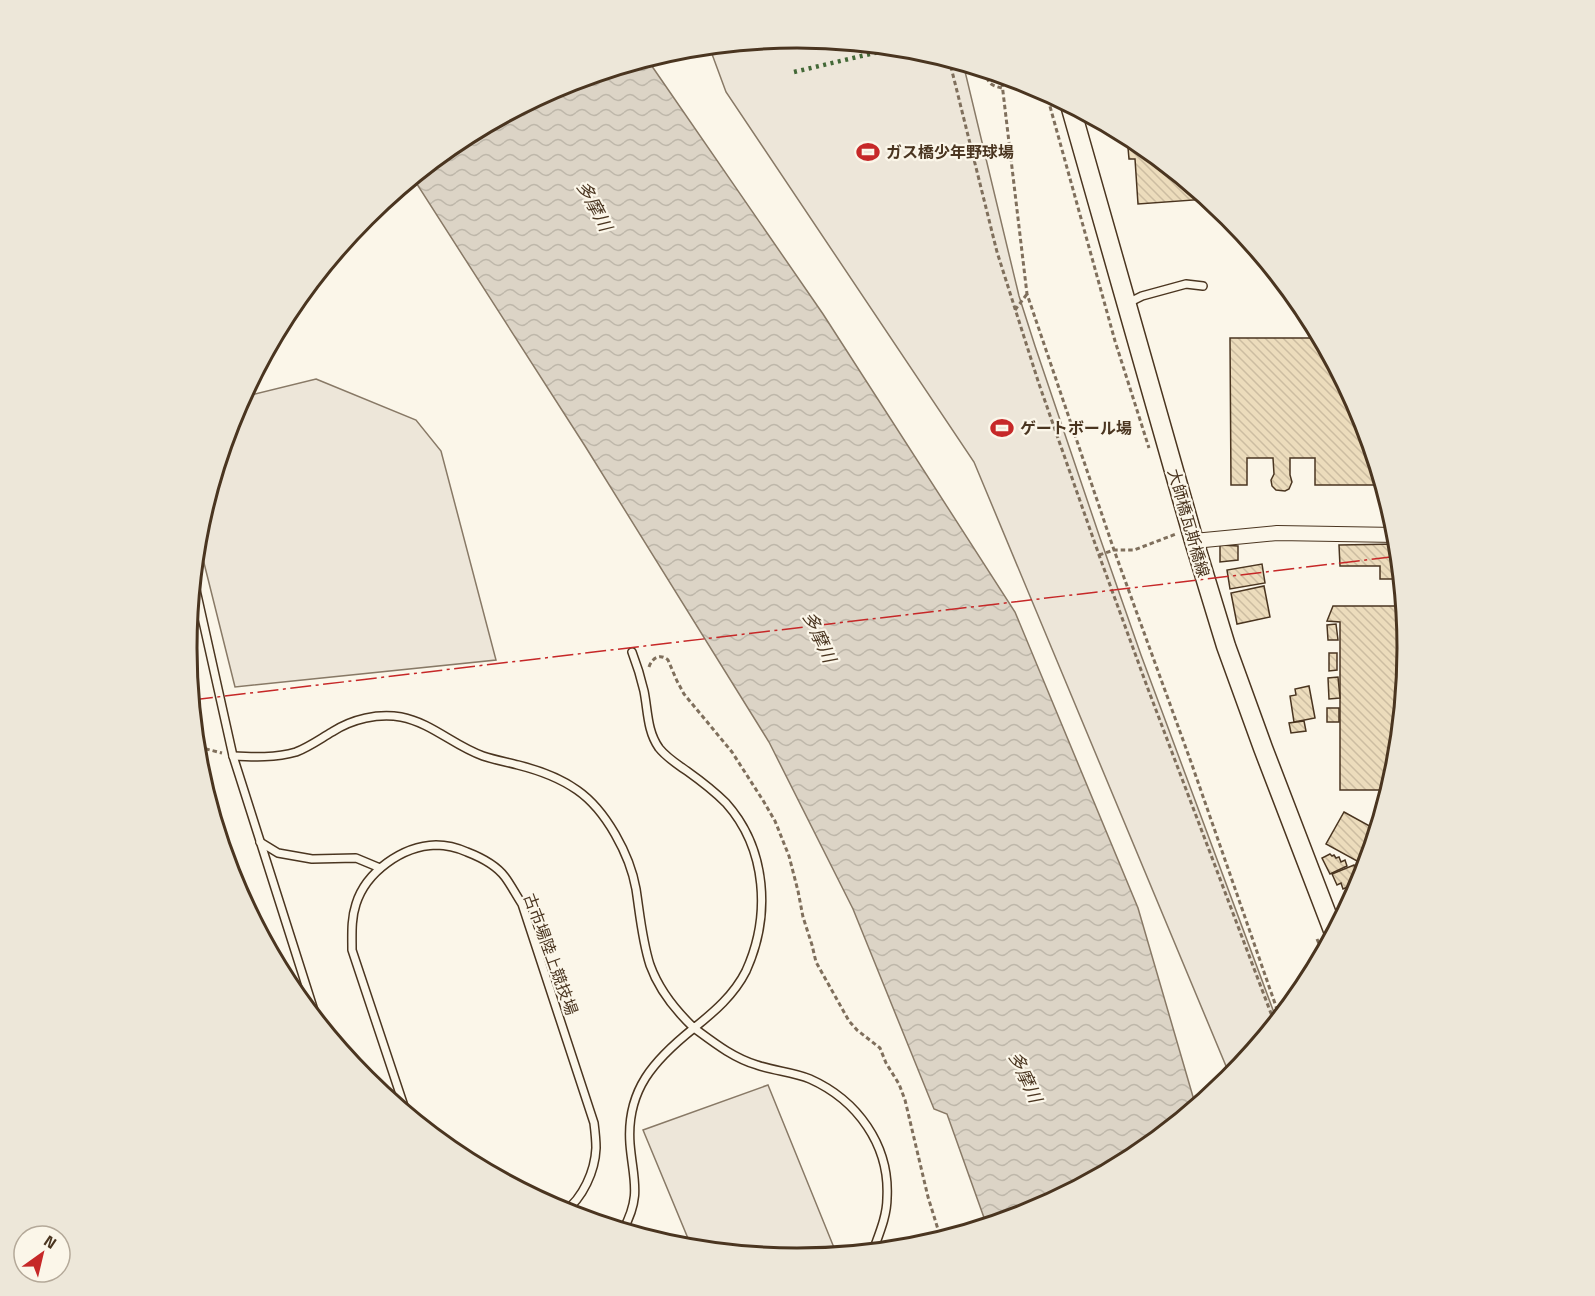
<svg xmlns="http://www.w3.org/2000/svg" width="1595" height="1296" viewBox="0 0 1595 1296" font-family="'Titillium Web','Noto Sans JP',sans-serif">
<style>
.park{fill:#ede6d9;stroke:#887966;stroke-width:1.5}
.water{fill:url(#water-waves);stroke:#887966;stroke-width:1.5}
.building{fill:url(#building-back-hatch);stroke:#4a3520;stroke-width:1.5}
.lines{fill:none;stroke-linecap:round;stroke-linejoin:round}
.service-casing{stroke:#4a3520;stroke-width:10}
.minor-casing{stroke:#4a3520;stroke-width:16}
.tertiary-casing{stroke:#4a3520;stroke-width:21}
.path{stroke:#7f6f5c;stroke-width:3;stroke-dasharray:4.5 3;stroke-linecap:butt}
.service{stroke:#fbf6e9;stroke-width:7}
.minor{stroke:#fbf6e9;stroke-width:14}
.tertiary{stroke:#fbf6e9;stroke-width:18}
.hedge{stroke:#436837;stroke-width:4.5;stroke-dasharray:3 4.5;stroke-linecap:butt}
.power{stroke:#c62828;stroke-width:1.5;stroke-dasharray:21 4.5 3 4.5;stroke-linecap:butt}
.labels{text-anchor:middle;stroke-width:4.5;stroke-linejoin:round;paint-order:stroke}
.poi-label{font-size:16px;font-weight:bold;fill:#4a3520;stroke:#fbf6e9;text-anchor:start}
.street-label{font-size:16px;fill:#4a3520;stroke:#fbf6e9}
.water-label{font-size:18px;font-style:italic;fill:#4a3520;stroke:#fbf6e9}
.rim{fill:none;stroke:#4a3520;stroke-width:3}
</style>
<defs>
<pattern id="water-waves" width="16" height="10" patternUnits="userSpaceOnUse" patternTransform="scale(1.5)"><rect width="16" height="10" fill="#dcd4c6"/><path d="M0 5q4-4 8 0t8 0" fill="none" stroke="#beb7aa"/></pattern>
<pattern id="building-back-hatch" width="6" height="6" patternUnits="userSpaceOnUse" patternTransform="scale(1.5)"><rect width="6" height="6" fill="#ecdcbc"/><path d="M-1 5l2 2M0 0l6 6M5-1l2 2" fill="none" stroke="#ccbda1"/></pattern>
</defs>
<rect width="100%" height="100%" fill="#fbf6e9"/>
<g class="park">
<path d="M 798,38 L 917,49 L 963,63 L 1019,296 L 1035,346 L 1100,538 L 1141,655 L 1276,1018 L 1280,1018 L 1231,1078 L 974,462 L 726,92 L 709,46 Z"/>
<path d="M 316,379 L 416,420 L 441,451 L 496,660 L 235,687 L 198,539 L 199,529 L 234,414 L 243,397 Z"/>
<path d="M 768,1085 L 837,1255 L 797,1258 L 692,1248 L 643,1130 Z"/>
</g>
<path class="water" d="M 647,59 L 823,314 L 1015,612 L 1138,908 L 1196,1107 L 1136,1156 L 1031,1212 L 987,1226 L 947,1114 L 934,1109 L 853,909 L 769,742 L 585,446 L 413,178 L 459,140 L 564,84 Z"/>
<g class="building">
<path d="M 1127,136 L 1137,141 L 1208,199 L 1138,204 L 1135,159 L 1129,159 Z"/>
<path d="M 1230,338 L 1321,338 L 1362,415 L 1383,485 L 1315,485 L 1315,458 L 1290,458 L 1290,475 L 1292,482 L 1289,489 L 1285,491 L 1276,490 L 1272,486 L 1271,480 L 1274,474 L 1273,458 L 1247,458 L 1247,485 L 1231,485 Z"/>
<path d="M 1398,544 L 1399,565 L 1396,565 L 1396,579 L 1380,579 L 1380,566 L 1340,566 L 1339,545 Z"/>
<path d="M 1220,545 L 1238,546 L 1238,560 L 1220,562 Z"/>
<path d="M 1262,564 L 1265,583 L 1230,589 L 1227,570 Z"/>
<path d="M 1264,586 L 1270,617 L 1237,624 L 1231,593 Z"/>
<path d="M 1333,606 L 1404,606 L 1408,648 L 1396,767 L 1389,790 L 1340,790 L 1340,622 L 1327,621 Z"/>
<path d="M 1336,624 L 1338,640 L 1328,640 L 1327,625 Z"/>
<path d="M 1329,653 L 1337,653 L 1337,670 L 1329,671 Z"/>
<path d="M 1338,677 L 1340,698 L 1329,699 L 1328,678 Z"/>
<path d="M 1309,686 L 1315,718 L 1294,722 L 1290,696 L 1296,695 L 1295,689 Z"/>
<rect x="1327" y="708" width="12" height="14"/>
<path d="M 1304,721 L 1306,731 L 1291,733 L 1289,723 Z"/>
<path d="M 1344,812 L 1377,830 L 1366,866 L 1326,844 Z"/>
<path d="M 1330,854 L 1332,856 L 1334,855 L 1336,858 L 1339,857 L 1341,862 L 1345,860 L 1347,866 L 1330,874 L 1322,858 Z"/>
<path d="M 1354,865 L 1356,871 L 1360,869 L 1363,876 L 1360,884 L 1355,886 L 1352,885 L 1343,889 L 1341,883 L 1337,885 L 1332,874 Z"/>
</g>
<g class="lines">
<g class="service-casing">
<g id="service">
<path d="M 1128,303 L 1142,296 L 1186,284 L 1203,286"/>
<path d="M 194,581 L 233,756 L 317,1020"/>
<path d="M 233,756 C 253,757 276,758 296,752 C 309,747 320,739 332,732 C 352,719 378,713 401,717 C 432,723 454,746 483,756 C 495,760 507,762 518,765 C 538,770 560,778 577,790 C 606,810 630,855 636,889 C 640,915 642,940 650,965 C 659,990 675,1010 694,1028 C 714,1012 734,995 746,971 C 771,916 767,849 726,803 C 714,791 701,781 687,771 C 677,764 667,758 659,748 C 647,731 648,711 644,691 C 641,678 637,665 632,652"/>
<path d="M 260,842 L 278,853 L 312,859 L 356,858 L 380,868"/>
<path d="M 406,1112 L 352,950 C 352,934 351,919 356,904 C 366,872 402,846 436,845 C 446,845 458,848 467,852 C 480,857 496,865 505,877 C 511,885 516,895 522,904 L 594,1123 C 595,1131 596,1140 596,1148 C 595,1171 583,1198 564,1212"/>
<path d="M 623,1230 C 642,1195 633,1180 630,1144 C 626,1090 654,1060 694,1028 C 713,1042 733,1058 757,1065 C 774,1071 794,1072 810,1079 C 857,1100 890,1145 887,1198 C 887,1216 879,1234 873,1251"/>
</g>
</g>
<g class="minor-casing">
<path id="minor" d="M 1194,541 L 1277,533 L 1397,535"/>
</g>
<g class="tertiary-casing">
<path id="tertiary" d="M 1070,105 L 1194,541 L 1226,646 L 1263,748 L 1334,933"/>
</g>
<g class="path">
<path d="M 949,59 L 997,252 L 1039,384 L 1099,555 L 1148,689 L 1275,1024"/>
<path d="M 985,70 C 988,83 989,85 1002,88"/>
<path d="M 1001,75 L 1027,294 L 1114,550 L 1191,762 L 1280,1018"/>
<path d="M 1046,92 L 1115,341 L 1149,448"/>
<path d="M 1015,310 L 1027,294"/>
<path d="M 1099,555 L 1114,550 L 1134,550 L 1176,534"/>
<path d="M 649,667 C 652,658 660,653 668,660 L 677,681 L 684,694 L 732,752 L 764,802 L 775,821 L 789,856 L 798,891 L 803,917 L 812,945 L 816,962 L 849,1021 L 857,1030 L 880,1048 L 886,1063 L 899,1084 L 905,1100 L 928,1197 L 941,1239"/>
<path d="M 196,742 L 225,853"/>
<path d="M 198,747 L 222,753"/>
<path d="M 1317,939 L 1323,953"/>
</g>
<use href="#service" class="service"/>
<use href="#minor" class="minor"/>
<use href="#tertiary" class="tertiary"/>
<path class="hedge" d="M 794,72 L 891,49"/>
<path class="power" d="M 192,700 L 1399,556"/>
</g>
<defs>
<g id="stadium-bare" transform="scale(1.8)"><path d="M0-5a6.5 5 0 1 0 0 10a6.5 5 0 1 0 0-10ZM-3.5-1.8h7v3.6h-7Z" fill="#c62828" stroke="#fbf6e9" stroke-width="2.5" paint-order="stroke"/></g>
</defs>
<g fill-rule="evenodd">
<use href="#stadium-bare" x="868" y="152"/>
<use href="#stadium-bare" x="1002" y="428"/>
</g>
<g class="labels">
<g class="poi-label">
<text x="886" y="158">ガス橋少年野球場</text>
<text x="1020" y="434">ゲートボール場</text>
</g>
<g class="street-label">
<text transform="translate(1189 523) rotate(74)" y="6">大師橋瓦斯橋線</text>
<text transform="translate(551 954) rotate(70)" y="6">古市場陸上競技場</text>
</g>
<g class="water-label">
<text transform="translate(594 206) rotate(62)" y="6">多摩川</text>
<text transform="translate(819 637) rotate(65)" y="6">多摩川</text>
<text transform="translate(1025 1077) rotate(65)" y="6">多摩川</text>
</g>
</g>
<path d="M0 0H1595V1296H0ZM197 648a600 600 0 1 1 1200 0a600 600 0 1 1-1200 0Z" fill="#ede7d9" fill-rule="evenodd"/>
<path class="rim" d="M197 648a600 600 0 1 1 1200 0a600 600 0 1 1-1200 0Z"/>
<g transform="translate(42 1254) rotate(34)"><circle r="28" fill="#fbf6e9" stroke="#b4a999" stroke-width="1.5"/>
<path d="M0-4.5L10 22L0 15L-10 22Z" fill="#c62828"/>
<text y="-9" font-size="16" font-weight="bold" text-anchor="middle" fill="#4a3520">N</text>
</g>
</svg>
